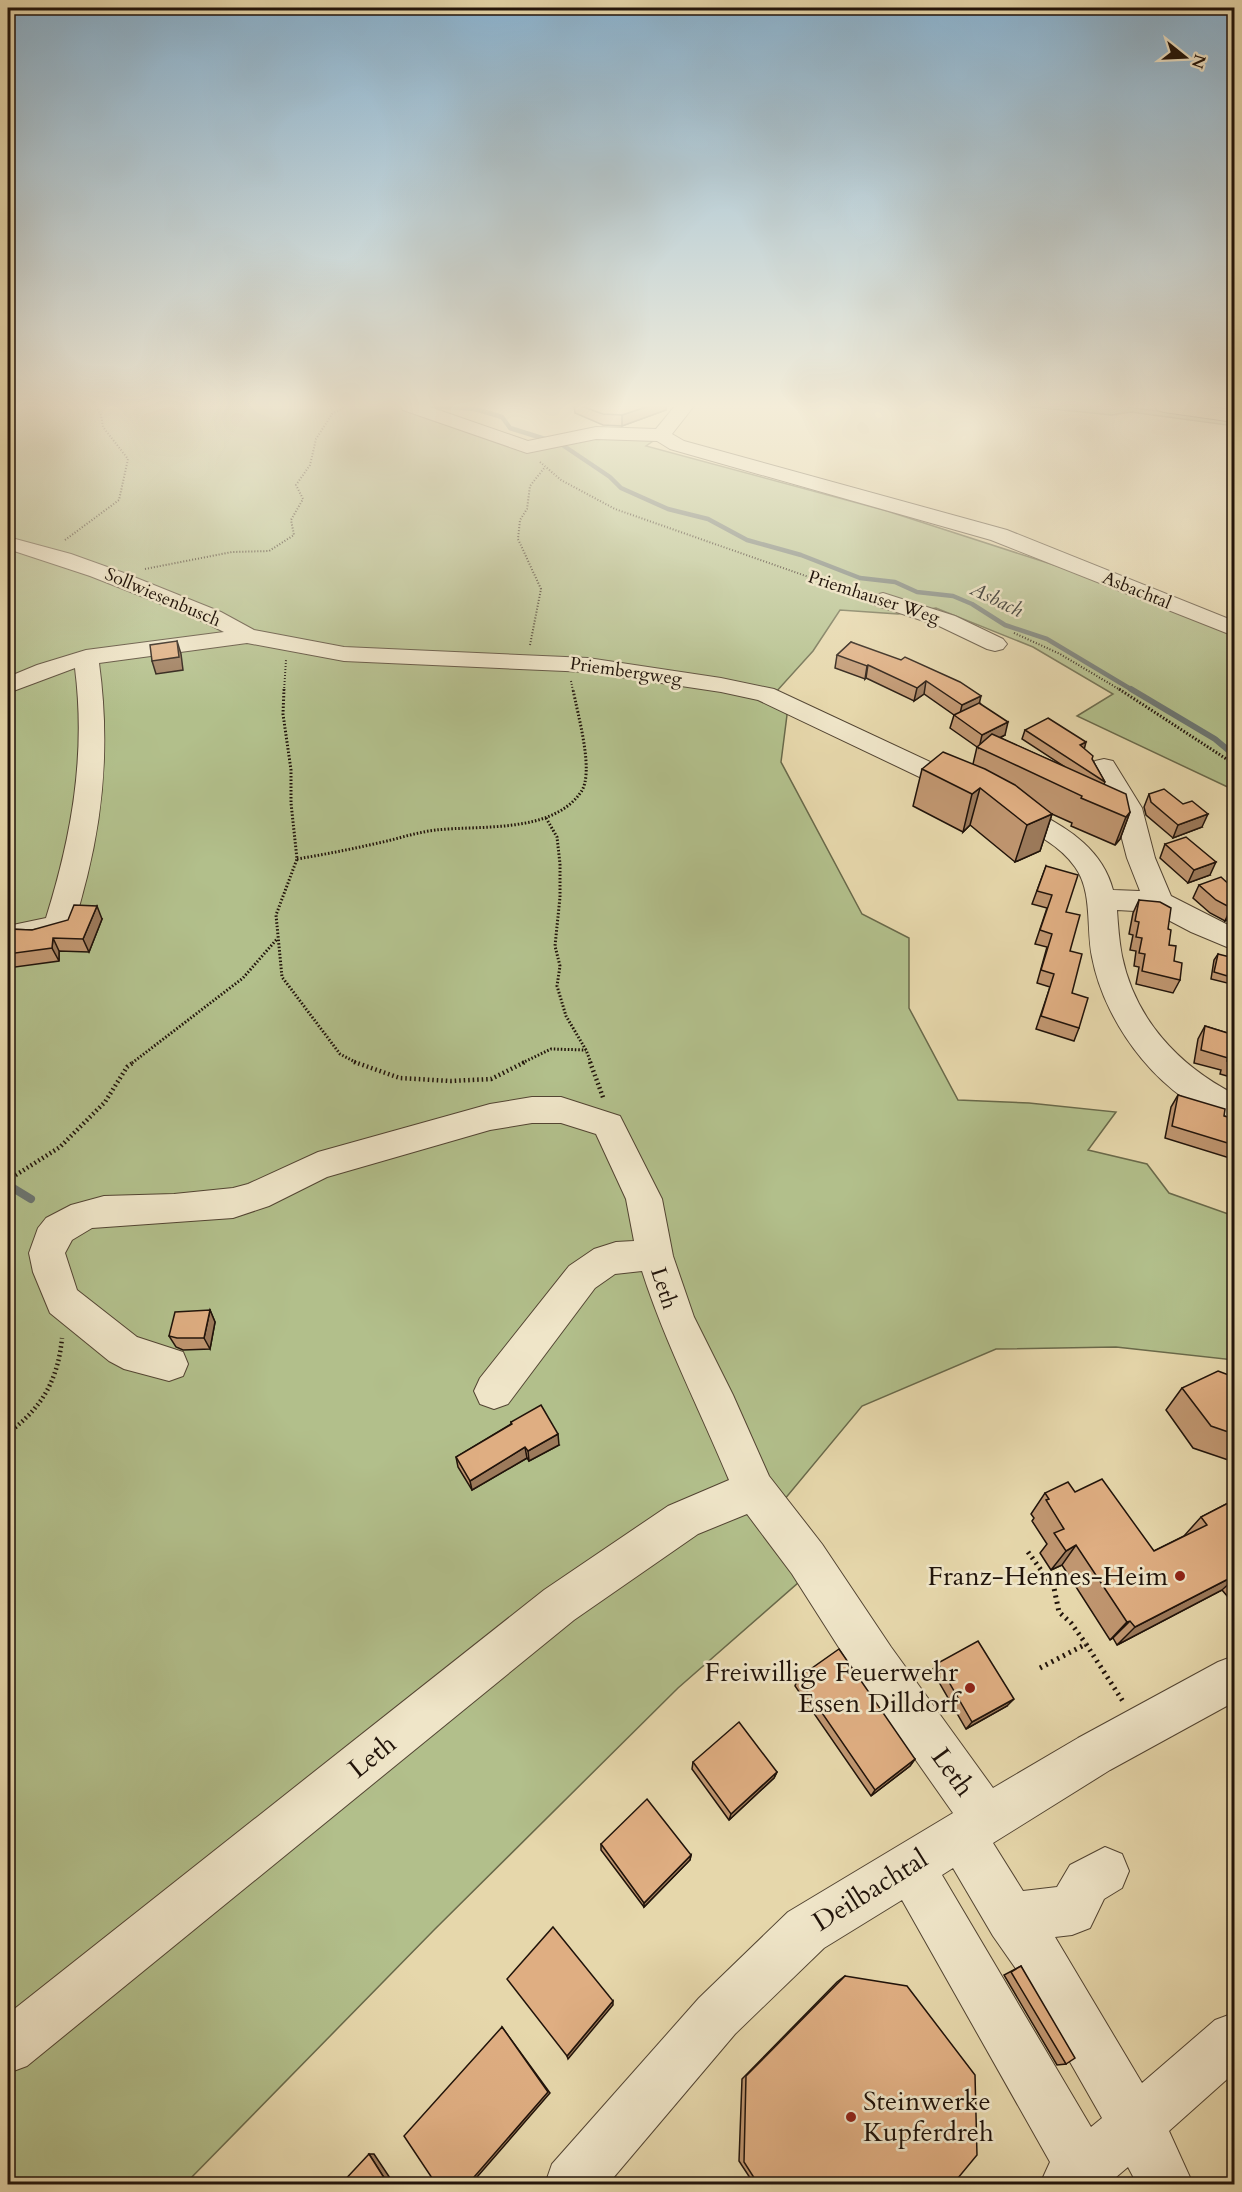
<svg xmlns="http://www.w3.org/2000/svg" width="1242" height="2192" viewBox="0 0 1242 2192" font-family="Cardo,serif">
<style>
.green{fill:#b2bf8b;stroke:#69694a;stroke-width:1.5}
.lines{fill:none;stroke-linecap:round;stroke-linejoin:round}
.stream-far2{stroke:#6b7571;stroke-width:4.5}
.stream-far1{stroke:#6b7571;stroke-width:6}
.stream{stroke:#6b7571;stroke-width:8}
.minor-casing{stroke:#524432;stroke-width:2}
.highway-casing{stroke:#20130a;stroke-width:2}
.path-far3{stroke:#20130a;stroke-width:2;stroke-dasharray:1 2;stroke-linecap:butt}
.path-far2{stroke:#20130a;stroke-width:3;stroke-dasharray:1.5 2;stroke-linecap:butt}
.path-far1{stroke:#20130a;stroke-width:4.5;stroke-dasharray:1.5 3;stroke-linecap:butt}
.path{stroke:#20130a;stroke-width:5;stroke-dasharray:2 4.5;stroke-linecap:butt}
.minor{fill:#efe5c8;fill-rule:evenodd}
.highway{fill:#e6d7ab;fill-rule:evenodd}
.wall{fill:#c09670;stroke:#20130a;stroke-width:1.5}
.shaded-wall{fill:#9c7a5b;stroke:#20130a;stroke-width:1.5}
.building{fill:#dfae82;stroke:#20130a;stroke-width:1.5}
.poi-dot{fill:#8f2418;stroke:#efe5c8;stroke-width:2}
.labels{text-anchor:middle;stroke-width:5;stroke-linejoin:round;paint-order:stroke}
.far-street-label{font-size:18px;fill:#20130a;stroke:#efe5c8}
.far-water-label{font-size:20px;font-style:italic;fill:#4c4c46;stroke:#efe5c8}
.street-label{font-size:22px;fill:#20130a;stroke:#efe5c8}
.near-poi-label{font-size:27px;fill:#20130a;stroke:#efe5c8;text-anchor:end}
.near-street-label{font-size:27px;fill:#20130a;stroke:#efe5c8}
</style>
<rect width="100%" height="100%" fill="#e6d7ab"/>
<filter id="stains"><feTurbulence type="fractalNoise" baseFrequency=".00333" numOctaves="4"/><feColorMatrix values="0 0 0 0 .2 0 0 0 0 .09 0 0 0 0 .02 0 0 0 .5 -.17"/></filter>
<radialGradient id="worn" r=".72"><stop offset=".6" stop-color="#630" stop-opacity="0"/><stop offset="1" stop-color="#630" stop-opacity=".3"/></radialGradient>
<g class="green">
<path d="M 8,406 L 403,406 L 526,448 L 584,436 L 659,437 L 646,446 L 887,511 L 1085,575 L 1234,635 L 1234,790 L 1077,716 L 1113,694 L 1033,647 L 936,608 L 898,614 L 840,610 L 813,651 L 775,693 L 787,715 L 781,762 L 862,914 L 909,938 L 909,1008 L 958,1100 L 1029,1103 L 1116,1112 L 1088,1150 L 1147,1164 L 1169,1193 L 1234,1216 L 1234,1360 L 1116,1347 L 996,1349 L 862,1406 L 764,1524 L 799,1582 L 678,1688 L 434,1930 L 185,2184 L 8,2184 Z"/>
<path d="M 1022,406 L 1118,406 L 1234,421 L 1234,426 L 1131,412 L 1112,415 Z"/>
</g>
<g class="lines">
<path class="stream-far2" d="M 430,406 L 475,409 L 502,417 L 510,428 L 561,444 L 610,477 L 621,488 L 668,509 L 708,519 L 747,540 L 801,555 L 860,578 L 895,582 L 917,592 L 953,596 L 972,604 L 1005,625 L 1047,639 L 1134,691"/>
<path class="stream-far1" d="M 1131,689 L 1215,739 L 1234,755"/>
<path class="stream" d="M 8,1185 L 31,1199"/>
<g class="minor-casing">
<g id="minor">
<path d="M 401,406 L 427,406 L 528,441 L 596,427 L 656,429 L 675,406 L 694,406 L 672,434 L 684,441 L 1007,530 L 1234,621 L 1234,636 L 991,540 L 670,449 L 657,441 L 596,439 L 527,453 L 403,410 Z"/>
<path d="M 8,537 L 71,554 L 124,573 L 221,612 L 254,630 L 344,647 L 588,658 L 721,678 L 774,689 L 971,781 L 975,787 L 971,793 L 962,795 L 953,793 L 758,700 L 721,692 L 588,672 L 344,661 L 247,643 L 99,663 C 109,736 105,805 87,877 C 82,895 78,917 68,933 L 18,943 L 8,940 L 8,926 L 46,918 C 72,835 86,755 75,668 L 8,693 L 8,677 L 37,665 L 86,650 L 224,632 L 192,616 L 90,576 L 8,549 Z"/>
<path d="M 883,593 L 955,616 L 1003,639 L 1007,644 L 1003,649 L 995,651 L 987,649 L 939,626 L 875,605 L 872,600 L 875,595 Z"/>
<path d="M 1104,759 L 1113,761 L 1142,808 L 1155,858 L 1171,896 L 1234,928 L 1234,950 L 1191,932 L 1153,912 L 1117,910 C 1118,925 1119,941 1122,956 C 1135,1019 1178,1065 1234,1094 L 1234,1122 C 1164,1104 1105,1026 1092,957 C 1086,928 1093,892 1075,867 C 1057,841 1024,828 996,814 L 992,808 L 996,802 C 1012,798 1022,805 1036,812 C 1070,829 1103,851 1113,890 L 1140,891 L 1127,858 L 1114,808 L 1091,767 L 1095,761 Z"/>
<path d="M 532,1097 L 561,1097 L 620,1116 L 662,1199 L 673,1256 L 694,1317 L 733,1395 L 769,1476 L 822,1544 L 891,1647 L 993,1788 L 1078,1738 L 1218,1662 L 1234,1656 L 1234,1702 L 1110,1770 L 993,1843 L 1023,1891 L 1057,1887 L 1070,1865 L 1105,1847 L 1122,1854 L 1129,1871 L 1122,1888 L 1104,1899 L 1090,1928 L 1072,1935 L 1055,1937 L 1142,2083 L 1215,2020 L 1234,2013 L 1234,2073 L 1169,2131 L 1193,2184 L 1137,2184 L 1128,2167 L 1108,2184 L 1040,2184 L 1050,2162 L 902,1900 L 824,1948 L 735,2034 L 608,2184 L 545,2184 L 552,2164 L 699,1998 L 788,1912 L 953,1813 L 859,1679 L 792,1574 L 747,1514 L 698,1534 L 574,1620 L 27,2066 L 8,2073 L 8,2014 L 544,1590 L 668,1506 L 729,1480 C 700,1410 665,1343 642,1271 L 615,1274 L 595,1288 L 508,1404 L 494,1409 L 480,1404 L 474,1391 L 480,1378 L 569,1266 L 594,1249 L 616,1242 L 634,1241 L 626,1199 L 596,1134 L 561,1123 L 532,1123 L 490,1130 L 327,1177 L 269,1206 L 233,1218 L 92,1228 L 72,1240 L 65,1253 L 77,1290 L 137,1337 L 183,1352 L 188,1364 L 183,1376 L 169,1381 L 124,1369 L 109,1361 L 50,1313 L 33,1272 L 29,1253 L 38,1228 L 46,1218 L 71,1205 L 104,1196 L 174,1194 L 233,1188 L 248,1184 L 318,1152 L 490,1104 ZM 953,1868 L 993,1936 L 1021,1976 L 1102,2118 L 1091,2127 L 942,1875 Z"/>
</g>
</g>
<g class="highway-casing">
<path id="highway" d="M 1155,406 L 1200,406 L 1234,410 L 1234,422 L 1164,412 L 1157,410 Z"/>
</g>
<g class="path-far3">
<path d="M 540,462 L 561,480 L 615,509 L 863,596"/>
<path d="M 65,540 L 119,500 L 128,459 L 103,427 L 101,415 L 96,406"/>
<path d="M 145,569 L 232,552 L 269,551 L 294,535 L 291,520 L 303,499 L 296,485 L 310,465 L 316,439 L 332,414 L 347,406"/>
<path d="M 1014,633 L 1060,654 L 1122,691"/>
<path d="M 530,645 L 541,589 L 518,539 L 520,520 L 527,509 L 530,486 L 545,467"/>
<path d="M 571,681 L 573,691"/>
<path d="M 284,691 L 286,660"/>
</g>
<g class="path-far2">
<path d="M 284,689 L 283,714 L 291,770 L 291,803 L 297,859 L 276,915 L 282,977 L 340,1054 L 357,1063"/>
<path d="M 1119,689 L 1234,764"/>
<path d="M 546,818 L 557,837 L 560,864 L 560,897 L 555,946 L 560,966 L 557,986 L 566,1016 L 586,1050 L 591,1063"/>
<path d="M 297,859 C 327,854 357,848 387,841 C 403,837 419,832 436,830 C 480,825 552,834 581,792 C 595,772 577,713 573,689"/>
<path d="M 132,1063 L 243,978 L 277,939"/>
<path d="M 522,1063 L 551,1049 L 586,1050"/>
</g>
<g class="path-far1">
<path d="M 354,1062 L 400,1078 L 451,1081 L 491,1079 L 525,1062"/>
<path d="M 590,1062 L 604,1100"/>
<path d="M 8,1180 L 60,1147 L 105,1102 L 127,1067 L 134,1062"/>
<path d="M 8,1433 C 42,1408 58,1380 62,1338"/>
</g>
<g class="path">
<path d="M 1028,1552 L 1054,1588 L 1059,1612 L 1071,1623 L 1086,1644"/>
<path d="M 1040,1668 L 1086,1644 L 1124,1703"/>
</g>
<use href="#minor" class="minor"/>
<use href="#highway" class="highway"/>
</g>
<g class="wall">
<path d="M 574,406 L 666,406 L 666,410 L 622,426 L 603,425 L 575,413 Z"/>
<path d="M 851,642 L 980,703 L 1005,735 L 1000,738 L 1065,767 L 1022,739 L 1025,730 L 1084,749 L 1092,759 L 1105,782 L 1104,784 L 1130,812 L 1120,839 L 1115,845 L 1071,826 L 1072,823 L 1052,814 L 1040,851 L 1015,862 L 970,825 L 963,832 L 913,806 L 922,769 L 973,764 L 977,747 L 950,728 L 954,715 L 924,694 L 914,701 L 866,678 L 865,679 L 835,668 L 837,655 Z"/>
<path d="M 1149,794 L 1202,827 L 1173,838 L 1146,815 L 1144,807 Z"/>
<path d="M 1165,844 L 1210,875 L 1188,883 L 1160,858 Z"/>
<path d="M 1046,866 L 1066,912 L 1072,993 L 1079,1028 L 1074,1041 L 1036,1029 L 1050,987 L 1037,983 L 1047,947 L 1035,944 L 1047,908 L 1032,904 Z"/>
<path d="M 1199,885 L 1234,889 L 1234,917 L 1225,921 L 1210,913 L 1193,898 Z"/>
<path d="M 1139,900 L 1168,929 L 1169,945 L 1180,980 L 1173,993 L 1136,984 L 1139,967 L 1134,966 L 1136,951 L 1130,950 L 1133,935 L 1129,934 L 1133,913 Z"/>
<path d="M 102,919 L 89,952 L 59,951 L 59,961 L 8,968 L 8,929 L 32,930 Z"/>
<path d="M 1218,954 L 1234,978 L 1231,984 L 1211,979 L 1214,960 Z"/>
<path d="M 1205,1026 L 1234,1035 L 1234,1078 L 1220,1074 L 1221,1070 L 1194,1063 L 1198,1039 Z"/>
<path d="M 1178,1095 L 1224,1116 L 1234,1119 L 1234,1165 L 1233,1164 L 1233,1159 L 1165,1138 L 1171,1107 Z"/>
<path d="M 210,1310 L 215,1322 L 210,1349 L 183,1350 L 176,1347 L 169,1336 Z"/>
<path d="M 1234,1377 L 1234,1462 L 1193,1448 L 1166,1410 L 1182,1388 Z"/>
<path d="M 511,1422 L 559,1445 L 529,1461 L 527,1458 L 472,1490 L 458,1467 L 456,1457 L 511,1424 Z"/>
<path d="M 1075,1492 L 1154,1551 L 1184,1536 L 1201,1517 L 1234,1500 L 1234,1594 L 1228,1597 L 1222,1590 L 1117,1645 L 1113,1638 L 1110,1640 L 1062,1565 L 1051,1570 L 1040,1553 L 1047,1544 L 1032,1521 L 1034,1518 L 1031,1514 L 1045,1493 Z"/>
<path d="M 938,1663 L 1007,1706 L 966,1729 L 932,1670 Z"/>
<path d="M 798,1678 L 915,1759 L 910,1766 L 871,1796 L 795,1686 Z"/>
<path d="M 693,1762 L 777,1772 L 774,1778 L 729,1820 L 692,1769 Z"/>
<path d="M 601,1844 L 691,1855 L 690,1860 L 644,1907 L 601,1850 Z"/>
<path d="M 1021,1966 L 1066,2064 L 1057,2065 L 1004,1975 Z"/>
<path d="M 845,1976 L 953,2184 L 754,2184 L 739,2161 L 742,2079 L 837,1982 Z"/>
</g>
<g class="shaded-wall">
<path d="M 649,406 L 666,406 L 666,410 L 622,426 L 622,415 Z"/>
<path d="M 177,641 L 181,654 L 183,670 L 156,674 L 152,661 Z"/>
<path d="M 868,665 L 866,678 L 865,679 L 867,666 Z"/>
<path d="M 926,681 L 924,694 L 914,701 L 917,688 Z"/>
<path d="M 981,696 L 978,709 L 959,718 L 962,705 Z"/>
<path d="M 1008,722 L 1005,735 L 979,748 L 982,735 Z"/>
<path d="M 1086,742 L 1084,750 L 1080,745 Z"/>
<path d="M 980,788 L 970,825 L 963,832 L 972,794 Z"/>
<path d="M 1130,812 L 1120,839 L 1115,845 L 1126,817 Z"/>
<path d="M 1052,814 L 1040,851 L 1015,862 L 1027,825 Z"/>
<path d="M 1208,814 L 1202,827 L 1173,838 L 1178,825 Z"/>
<path d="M 1216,862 L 1210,875 L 1188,883 L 1194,870 Z"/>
<path d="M 97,906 L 102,919 L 89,952 L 83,939 Z"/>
<path d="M 1234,907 L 1234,917 L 1225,921 L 1231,908 Z"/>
<path d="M 53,938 L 59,951 L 59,961 L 52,948 Z"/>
<path d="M 210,1310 L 215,1322 L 210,1349 L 204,1338 Z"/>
<path d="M 558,1434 L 559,1445 L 529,1461 L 528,1451 Z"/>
<path d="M 525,1447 L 527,1458 L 472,1490 L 470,1481 Z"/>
<path d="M 1076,1545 L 1062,1565 L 1051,1570 L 1066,1551 Z"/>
<path d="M 1234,1576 L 1234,1579 L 1222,1590 L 1117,1645 L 1135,1627 Z"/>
<path d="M 1130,1621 L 1113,1638 L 1110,1640 L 1127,1622 Z"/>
<path d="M 1014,1699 L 1007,1706 L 966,1729 L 972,1722 Z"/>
<path d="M 915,1759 L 910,1766 L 871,1796 L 875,1790 Z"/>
<path d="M 777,1772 L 774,1778 L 729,1820 L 731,1814 Z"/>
<path d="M 691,1855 L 690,1860 L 644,1907 L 644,1903 Z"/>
<path d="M 613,2001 L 613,2005 L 568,2059 L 567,2056 Z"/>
<path d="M 502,2027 L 550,2093 L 471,2184 L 468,2184 Z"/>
<path d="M 369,2154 L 374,2154 L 394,2184 L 388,2184 Z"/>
</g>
<g class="building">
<path d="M 581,406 L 649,406 L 622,415 L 603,414 Z"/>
<path d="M 177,641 L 179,657 L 152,661 L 150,645 Z"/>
<path d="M 851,642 L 901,660 L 905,657 L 960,682 L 981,696 L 962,705 L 926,681 L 917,688 L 868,665 L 867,666 L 837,655 Z"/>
<path d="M 979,703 L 1008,722 L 982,735 L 954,715 Z"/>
<path d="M 1048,718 L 1086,742 L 1080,745 L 1093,756 L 1092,759 L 1105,782 L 1025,730 Z"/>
<path d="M 992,734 L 1126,794 L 1130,812 L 1126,817 L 1081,798 L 1082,796 L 977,747 Z"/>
<path d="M 943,752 L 985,769 L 1015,785 L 1052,814 L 1027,825 L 980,788 L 972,794 L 922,769 Z"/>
<path d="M 1164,789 L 1183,804 L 1192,801 L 1208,814 L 1178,825 L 1151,802 L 1149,794 Z"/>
<path d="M 1186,837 L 1216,862 L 1194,870 L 1165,844 Z"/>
<path d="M 1046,866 L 1078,875 L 1066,912 L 1080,915 L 1070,951 L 1082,954 L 1072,993 L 1088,998 L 1079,1028 L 1041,1016 L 1054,974 L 1041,970 L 1052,934 L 1040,930 L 1052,895 L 1037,891 Z"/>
<path d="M 1221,877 L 1234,889 L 1234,907 L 1231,908 L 1216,900 L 1199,885 Z"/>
<path d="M 1139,900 L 1160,902 L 1171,908 L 1168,929 L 1171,930 L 1169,945 L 1176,946 L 1174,961 L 1182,963 L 1180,980 L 1142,971 L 1145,954 L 1139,953 L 1142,938 L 1136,937 L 1139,922 L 1135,921 Z"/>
<path d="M 74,905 L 97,906 L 83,939 L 53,938 L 52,948 L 8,954 L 8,929 L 32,930 L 68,920 Z"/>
<path d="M 1218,954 L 1234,958 L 1234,978 L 1214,972 Z"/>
<path d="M 1205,1026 L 1234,1035 L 1234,1063 L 1227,1061 L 1228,1058 L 1201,1050 Z"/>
<path d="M 1178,1095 L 1225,1109 L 1224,1116 L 1234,1119 L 1234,1145 L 1172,1126 Z"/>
<path d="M 210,1310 L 204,1338 L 177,1338 L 169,1336 L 175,1312 Z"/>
<path d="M 1218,1371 L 1234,1377 L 1234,1434 L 1211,1426 L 1182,1388 Z"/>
<path d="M 541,1405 L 558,1434 L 528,1451 L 525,1447 L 470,1481 L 456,1457 L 512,1424 L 511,1422 Z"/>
<path d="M 1102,1479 L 1154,1551 L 1207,1525 L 1201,1517 L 1234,1500 L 1234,1576 L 1135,1627 L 1130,1621 L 1127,1622 L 1076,1545 L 1066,1551 L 1054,1533 L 1064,1529 L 1046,1500 L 1049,1499 L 1045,1493 L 1068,1482 L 1075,1492 Z"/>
<path d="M 978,1641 L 1014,1699 L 972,1722 L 938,1663 Z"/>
<path d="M 839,1649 L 915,1759 L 875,1790 L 798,1678 Z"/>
<path d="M 739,1722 L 777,1772 L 731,1814 L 693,1762 Z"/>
<path d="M 647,1799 L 691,1855 L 644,1903 L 601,1844 Z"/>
<path d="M 553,1927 L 613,2001 L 567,2056 L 507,1979 Z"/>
<path d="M 1021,1966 L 1075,2058 L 1066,2064 L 1011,1972 Z"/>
<path d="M 845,1976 L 907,1986 L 975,2075 L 977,2155 L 953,2184 L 758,2184 L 744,2162 L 746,2076 Z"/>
<path d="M 502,2027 L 548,2092 L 468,2184 L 436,2184 L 404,2136 Z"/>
<path d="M 369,2154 L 388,2184 L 341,2184 Z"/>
</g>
<linearGradient id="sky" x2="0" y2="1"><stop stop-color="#8ab5d4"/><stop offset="0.57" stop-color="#f4edd9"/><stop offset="1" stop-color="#f4edd9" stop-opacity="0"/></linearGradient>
<rect width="1242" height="712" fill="url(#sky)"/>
<g class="poi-dot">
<circle cx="1180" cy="1576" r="6"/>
<circle cx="970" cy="1688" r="6"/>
<circle cx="851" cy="2117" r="6"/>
</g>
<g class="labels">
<g class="far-street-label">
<text transform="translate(1137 590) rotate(22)" y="6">Asbachtal</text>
<text transform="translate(163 597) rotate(23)" y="6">Sollwiesenbusch</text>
<text transform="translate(874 597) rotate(18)" y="6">Priemhauser Weg</text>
<text transform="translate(626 671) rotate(8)" y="6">Priembergweg</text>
</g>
<g class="far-water-label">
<text transform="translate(997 599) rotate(26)" y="7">Asbach</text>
</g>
<g class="street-label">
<text transform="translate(665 1288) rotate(72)" y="8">Leth</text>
</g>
<g class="near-poi-label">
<text x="1168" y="1585">Franz-Hennes-Heim</text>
<text x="958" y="1681">Freiwillige Feuerwehr<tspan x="958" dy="31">Essen Dilldorf</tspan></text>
<text x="863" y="2110" text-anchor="start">Steinwerke<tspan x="863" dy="31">Kupferdreh</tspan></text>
</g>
<g class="near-street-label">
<text transform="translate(372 1756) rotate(-39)" y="9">Leth</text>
<text transform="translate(953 1772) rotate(54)" y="9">Leth</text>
<text transform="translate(870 1890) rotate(-32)" y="9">Deilbachtal</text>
</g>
</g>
<rect width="1242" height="2192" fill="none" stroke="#e6d7ab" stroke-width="30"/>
<rect x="9" y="9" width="1224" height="2174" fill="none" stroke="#20130a" stroke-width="3"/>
<rect x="15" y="15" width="1212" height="2162" fill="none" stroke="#20130a" stroke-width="1.5"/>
<g transform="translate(1185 57) rotate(108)" stroke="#efe5c8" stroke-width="4.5" paint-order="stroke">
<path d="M0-4.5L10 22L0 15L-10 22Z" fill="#20130a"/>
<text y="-9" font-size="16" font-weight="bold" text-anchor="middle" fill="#20130a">N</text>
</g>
<rect width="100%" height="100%" filter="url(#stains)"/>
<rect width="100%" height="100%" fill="url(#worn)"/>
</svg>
